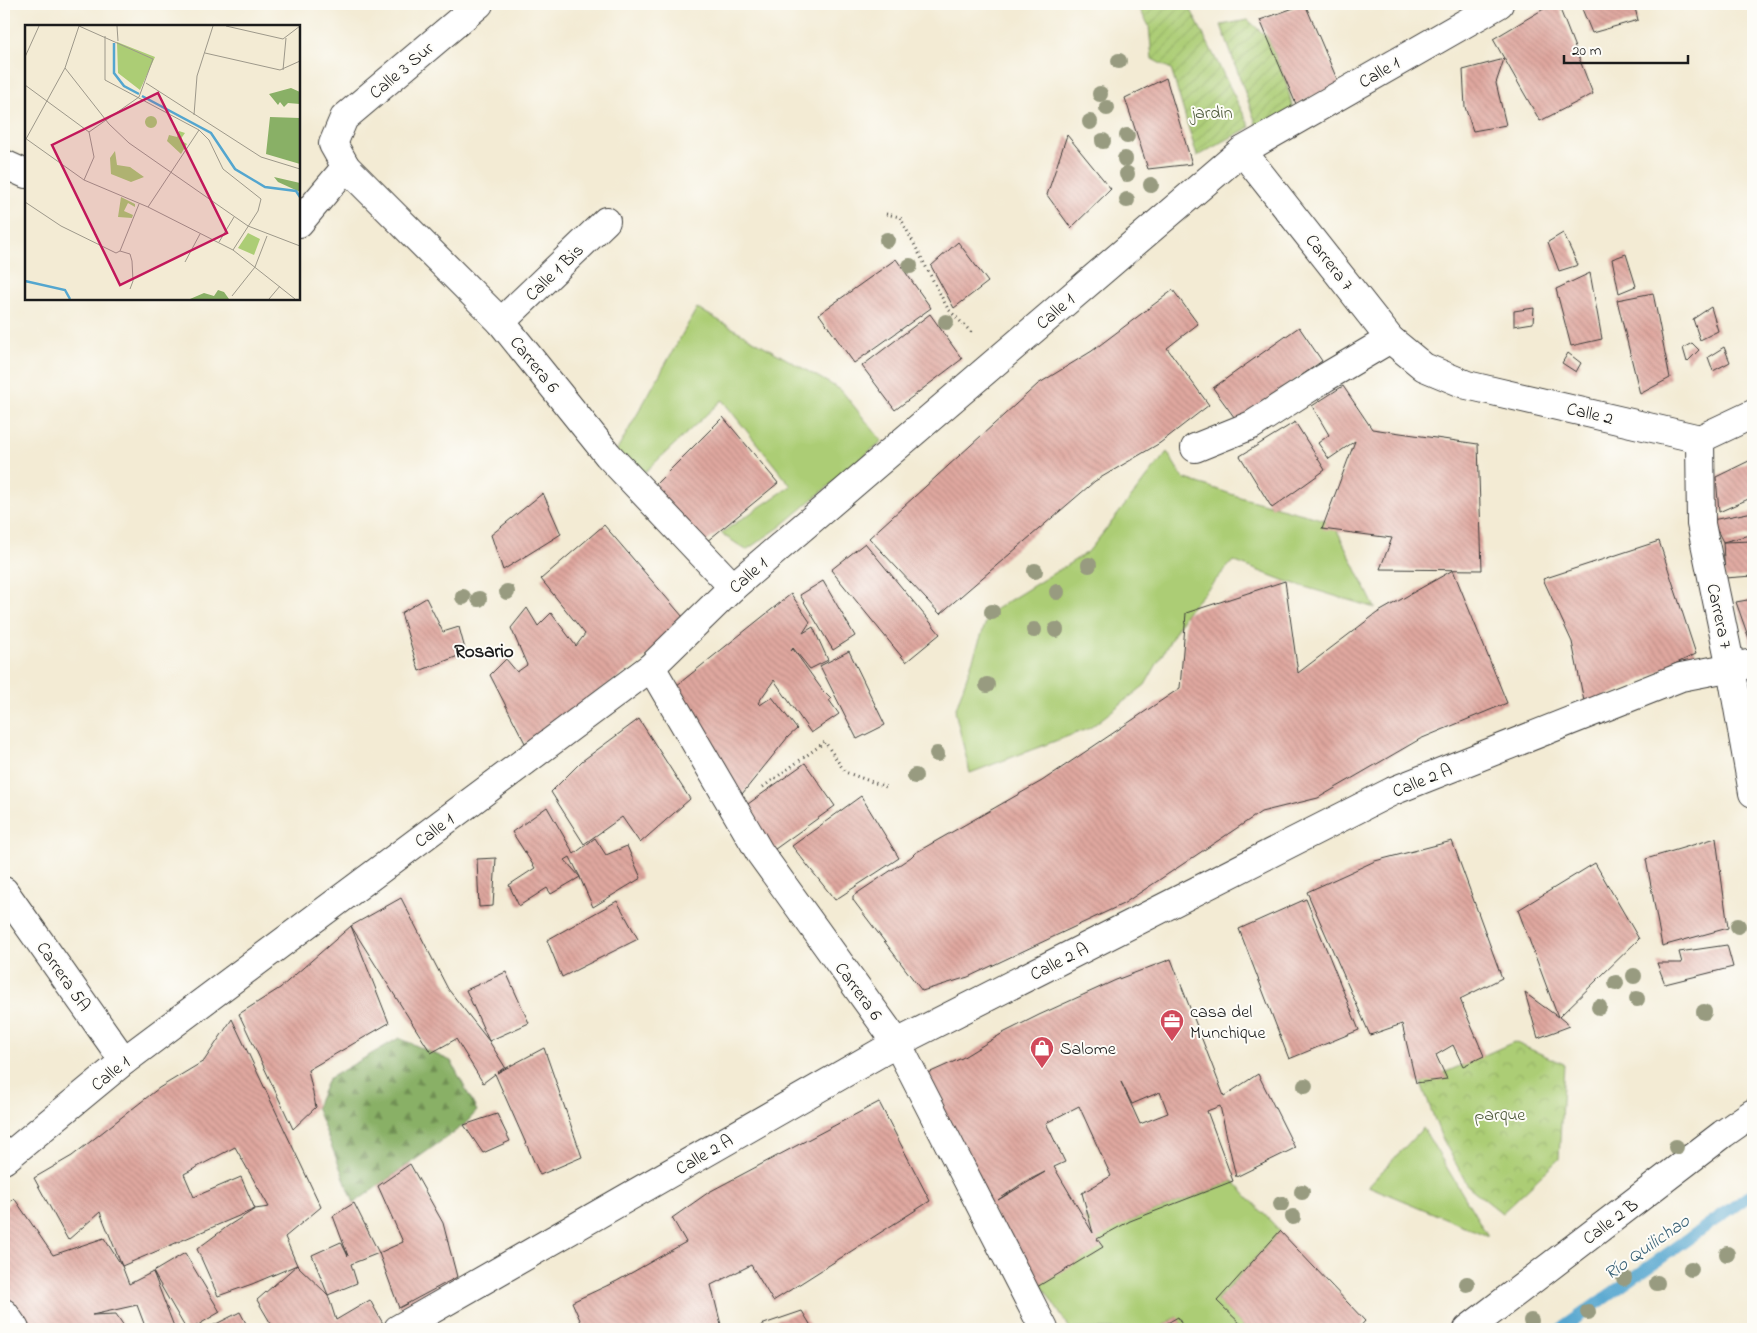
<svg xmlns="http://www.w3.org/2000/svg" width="1757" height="1333" viewBox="0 0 1757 1333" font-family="'Indie Flower',sans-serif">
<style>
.grass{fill:#accd75;stroke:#647448}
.forest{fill:url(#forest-firs);stroke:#526641}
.park{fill:url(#park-crowns);stroke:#647448}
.garden{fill:url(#garden-furrows);stroke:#647448}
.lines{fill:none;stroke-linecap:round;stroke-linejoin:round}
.stream{stroke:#54a6cf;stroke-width:12}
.building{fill:url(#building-back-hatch);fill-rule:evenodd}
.minor-casing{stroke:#3c3b38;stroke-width:30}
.path{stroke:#3c3b38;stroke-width:3;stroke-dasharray:1 4;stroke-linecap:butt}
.minor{stroke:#fff;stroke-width:28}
.tree{fill:#989b80}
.labels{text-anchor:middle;stroke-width:4;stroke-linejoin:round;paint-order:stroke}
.street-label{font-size:18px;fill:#1c1c1c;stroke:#fdfcf7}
.park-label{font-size:18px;fill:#4e5a3b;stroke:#fdfcf7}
.poi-label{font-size:18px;fill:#1c1c1c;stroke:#fdfcf7;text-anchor:start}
.neighbourhood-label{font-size:19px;font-weight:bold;fill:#1c1c1c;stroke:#fdfcf7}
.water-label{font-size:19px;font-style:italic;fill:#386176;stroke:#fdfcf7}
.inset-river{fill:none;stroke:#54a6cf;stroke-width:2.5}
.inset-road{fill:none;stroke:#9d988a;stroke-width:1}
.view{fill:#c2185b;fill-opacity:0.15;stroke:#c2185b;stroke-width:2.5}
.inset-edge{fill:none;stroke:#1c1c1c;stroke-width:2.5}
</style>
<defs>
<pattern id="forest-firs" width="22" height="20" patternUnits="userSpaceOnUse" patternTransform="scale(1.25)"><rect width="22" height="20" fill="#89b066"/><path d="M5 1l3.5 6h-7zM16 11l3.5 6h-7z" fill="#6f8e53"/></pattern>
<pattern id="park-crowns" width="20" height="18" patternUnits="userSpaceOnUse" patternTransform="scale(1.25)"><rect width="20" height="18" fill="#accd75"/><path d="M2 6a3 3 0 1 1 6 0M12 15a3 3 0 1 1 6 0" fill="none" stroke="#93af65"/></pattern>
<pattern id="garden-furrows" width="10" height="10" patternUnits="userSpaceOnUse" patternTransform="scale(1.25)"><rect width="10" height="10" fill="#accd75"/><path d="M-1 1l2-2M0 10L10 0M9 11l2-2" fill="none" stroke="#93af65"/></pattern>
<pattern id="building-back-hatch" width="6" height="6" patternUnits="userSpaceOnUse" patternTransform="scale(1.25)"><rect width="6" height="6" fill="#dfa79f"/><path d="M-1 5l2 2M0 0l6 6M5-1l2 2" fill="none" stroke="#bf8f88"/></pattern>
</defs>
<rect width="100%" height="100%" fill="#fdfcf7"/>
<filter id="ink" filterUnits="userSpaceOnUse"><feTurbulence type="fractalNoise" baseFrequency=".02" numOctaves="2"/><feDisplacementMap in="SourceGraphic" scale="10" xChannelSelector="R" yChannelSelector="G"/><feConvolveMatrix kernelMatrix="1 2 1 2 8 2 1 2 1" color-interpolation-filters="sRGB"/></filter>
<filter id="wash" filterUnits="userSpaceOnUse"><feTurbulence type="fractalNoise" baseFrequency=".0096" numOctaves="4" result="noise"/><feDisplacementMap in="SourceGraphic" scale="20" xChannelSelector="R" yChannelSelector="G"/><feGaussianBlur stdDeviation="1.12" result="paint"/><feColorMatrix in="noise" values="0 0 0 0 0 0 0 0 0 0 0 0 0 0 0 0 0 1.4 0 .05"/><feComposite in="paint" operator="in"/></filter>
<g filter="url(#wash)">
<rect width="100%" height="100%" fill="#f3ebd4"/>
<g class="grass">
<path d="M 697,308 L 841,390 L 882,441 L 780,527 L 746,550 L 721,533 L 791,486 L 722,400 L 645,472 L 616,452 Z"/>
<path d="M 1167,452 L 1183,478 L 1243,498 L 1333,522 L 1375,608 L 1285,581 L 1233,561 L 1186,613 L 1145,685 L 1090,728 L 970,773 L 955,711 L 989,613 L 1088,552 Z"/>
<path d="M 1423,1128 L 1488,1236 L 1368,1186 Z"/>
<path d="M 1233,1181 L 1280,1231 L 1217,1300 L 1246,1329 L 1184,1329 L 1177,1317 L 1157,1329 L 1070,1329 L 1025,1260 L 1076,1215 L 1090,1220 L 1130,1221 Z"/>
</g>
<path class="forest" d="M 399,1038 L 451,1061 L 477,1111 L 464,1125 L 354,1203 L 316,1107 L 328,1079 Z"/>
<path class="park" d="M 1514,1042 L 1564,1064 L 1559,1159 L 1502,1213 L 1468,1186 L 1441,1136 L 1421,1083 Z"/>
<g class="garden">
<path d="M 1155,4 L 1188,4 L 1250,127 L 1197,156 L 1171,69 L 1152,59 L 1149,26 L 1139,8 Z"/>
<path d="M 1248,20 L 1268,38 L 1286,82 L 1293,108 L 1258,129 L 1221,25 Z"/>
</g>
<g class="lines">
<path class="stream" d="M 1561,1329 L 1753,1193"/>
</g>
<g id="blocks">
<g class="building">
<path d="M 1305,4 L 1339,84 L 1296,104 L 1260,20 Z"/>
<path d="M 1552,4 L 1558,4 L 1593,94 L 1540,121 L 1493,39 Z"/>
<path d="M 1580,4 L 1634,4 L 1638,20 L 1592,33 Z"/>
<path d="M 1504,59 L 1496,83 L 1506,125 L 1473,131 L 1465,107 L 1463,70 Z"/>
<path d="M 1166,78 L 1192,164 L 1148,169 L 1125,98 Z"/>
<path d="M 1067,135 L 1111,189 L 1071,228 L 1047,195 Z"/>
<path d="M 1563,233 L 1578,265 L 1559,271 L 1548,242 Z"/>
<path d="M 958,242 L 988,282 L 954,308 L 931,266 Z"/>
<path d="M 1626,254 L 1636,286 L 1619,293 L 1612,259 Z"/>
<path d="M 896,259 L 931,308 L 854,363 L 819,314 Z"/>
<path d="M 1590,273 L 1602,339 L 1571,346 L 1556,289 Z"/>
<path d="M 1173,290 L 1198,324 L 1167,348 L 1209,405 L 1160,443 L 1095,481 L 940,614 L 869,538 L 1038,384 L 1092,351 Z"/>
<path d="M 1653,293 L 1670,378 L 1640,394 L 1617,300 Z"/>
<path d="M 1711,307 L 1718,331 L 1700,340 L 1693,319 Z"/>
<path d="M 1534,308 L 1533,323 L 1514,326 L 1514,311 Z"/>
<path d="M 930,314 L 962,359 L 895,410 L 862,366 Z"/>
<path d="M 1299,327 L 1322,361 L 1237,421 L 1213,388 Z"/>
<path d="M 1692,343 L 1699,350 L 1687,362 L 1683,348 Z"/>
<path d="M 1724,347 L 1730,362 L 1713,371 L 1708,357 Z"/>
<path d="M 1568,353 L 1581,363 L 1576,372 L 1562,363 Z"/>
<path d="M 1343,386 L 1372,429 L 1478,444 L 1482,570 L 1380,569 L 1392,538 L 1322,529 L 1355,441 L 1329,459 L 1318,443 L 1329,435 L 1312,406 Z"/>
<path d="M 723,417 L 778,483 L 706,542 L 650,490 Z"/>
<path d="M 1295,422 L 1325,470 L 1272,508 L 1240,456 Z"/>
<path d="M 1753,459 L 1753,497 L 1719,512 L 1716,477 Z"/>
<path d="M 543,493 L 561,534 L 503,570 L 491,535 Z"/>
<path d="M 1753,512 L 1753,534 L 1723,542 L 1753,541 L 1753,576 L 1725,578 L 1723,542 L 1712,520 Z"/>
<path d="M 604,525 L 689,624 L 585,702 L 525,743 L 490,675 L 506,659 L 517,672 L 527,665 L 511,628 L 527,608 L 538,626 L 551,613 L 576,646 L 585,634 L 541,579 Z"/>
<path d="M 1659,541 L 1696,654 L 1585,706 L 1572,642 L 1543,579 Z"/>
<path d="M 865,543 L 940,634 L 906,662 L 831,570 Z"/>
<path d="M 1453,570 L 1507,703 L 1420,739 L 1318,798 L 1261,812 L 1123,904 L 968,977 L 922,991 L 853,900 L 853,896 L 911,857 L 915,853 L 1042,781 L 1180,688 L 1186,613 L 1285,581 L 1298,673 L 1377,613 Z"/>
<path d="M 823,581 L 855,636 L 833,650 L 800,595 Z"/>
<path d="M 791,594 L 810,622 L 803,633 L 813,627 L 828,660 L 810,669 L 793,648 L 791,651 L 793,649 L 823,691 L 831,699 L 829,700 L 839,714 L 811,733 L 774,680 L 758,703 L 760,705 L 772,697 L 797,729 L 788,737 L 738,799 L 676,686 Z"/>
<path d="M 426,598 L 443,632 L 459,627 L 466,653 L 419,671 L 401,613 Z"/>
<path d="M 1753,599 L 1753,650 L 1736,602 Z"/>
<path d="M 849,651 L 885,725 L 857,739 L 820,666 Z"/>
<path d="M 639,719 L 690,799 L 640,843 L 622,817 L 584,844 L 551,792 L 582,761 Z"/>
<path d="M 805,763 L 835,806 L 771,852 L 741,809 Z"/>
<path d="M 861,796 L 899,858 L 835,900 L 792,846 Z"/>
<path d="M 547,807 L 574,854 L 595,838 L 606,855 L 627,846 L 641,878 L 593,907 L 581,880 L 580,877 L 570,857 L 565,860 L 580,877 L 551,894 L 547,888 L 519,906 L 509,885 L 535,868 L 512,832 Z"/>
<path d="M 1716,838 L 1728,928 L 1662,946 L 1646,859 Z"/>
<path d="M 1452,841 L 1502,978 L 1460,999 L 1484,1056 L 1463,1066 L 1453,1045 L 1436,1055 L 1447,1079 L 1416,1083 L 1402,1024 L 1370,1035 L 1307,892 L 1375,861 Z"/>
<path d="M 496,858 L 493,906 L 479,907 L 477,859 Z"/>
<path d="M 1595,863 L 1639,939 L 1559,1017 L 1570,1026 L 1538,1038 L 1525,993 L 1558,1017 L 1518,910 Z"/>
<path d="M 401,898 L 448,989 L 489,1041 L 466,990 L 506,972 L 529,1023 L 489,1041 L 505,1067 L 497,1073 L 544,1048 L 582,1157 L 540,1175 L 495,1074 L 483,1083 L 456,1039 L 431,1053 L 351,926 L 389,1023 L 308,1070 L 316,1107 L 293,1129 L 239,1014 L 280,988 L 351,926 Z"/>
<path d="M 1306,899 L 1359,1030 L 1289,1059 L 1239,929 Z"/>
<path d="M 617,901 L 638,939 L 562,977 L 547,940 Z"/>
<path d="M 1727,945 L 1733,967 L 1665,984 L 1657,963 L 1682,963 L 1679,952 Z"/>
<path d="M 1171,959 L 1224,1096 L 1258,1074 L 1295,1148 L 1236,1177 L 1220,1106 L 1207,1111 L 1233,1181 L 1130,1221 L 1097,1239 L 1103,1247 L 1032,1290 L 924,1075 L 962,1058 L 1003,1033 L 1039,1015 L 1116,980 ZM 1121,1082 L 1132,1104 L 1160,1092 L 1168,1113 L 1140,1124 ZM 1079,1106 L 1111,1176 L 1082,1193 L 1093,1233 L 1054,1167 L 1065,1162 L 1046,1123 ZM 1045,1172 L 998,1200 L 1023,1183 Z"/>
<path d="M 232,1019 L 321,1207 L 285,1237 L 297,1265 L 252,1284 L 218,1296 L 197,1249 L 228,1226 L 255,1209 L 122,1266 L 129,1284 L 153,1272 L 185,1253 L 220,1312 L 191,1329 L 186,1329 L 153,1272 L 175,1329 L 146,1329 L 137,1305 L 92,1315 L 116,1314 L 126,1329 L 21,1329 L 4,1303 L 4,1208 L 14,1198 L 53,1255 L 104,1238 L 122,1266 L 100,1212 L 68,1240 L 34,1178 L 72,1156 L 159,1088 L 204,1061 ZM 235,1147 L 269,1207 L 255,1209 L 241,1177 L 194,1197 L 184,1174 Z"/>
<path d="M 879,1102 L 930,1201 L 773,1301 L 751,1265 L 711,1285 L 722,1329 L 584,1329 L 572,1302 L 617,1281 L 686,1242 L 672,1218 L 709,1192 Z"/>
<path d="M 497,1114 L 510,1141 L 483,1153 L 464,1125 Z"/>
<path d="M 410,1164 L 443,1223 L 457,1277 L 399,1308 L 379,1253 L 403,1242 L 378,1186 Z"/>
<path d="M 354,1203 L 379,1253 L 351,1264 L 357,1283 L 328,1295 L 336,1320 L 370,1300 L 386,1329 L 274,1329 L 257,1300 L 297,1265 L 328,1295 L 312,1255 L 341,1242 L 348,1256 L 333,1216 Z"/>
<path d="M 1280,1231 L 1365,1321 L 1358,1329 L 1246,1329 L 1217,1301 Z"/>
<path d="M 802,1311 L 813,1329 L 760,1329 L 761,1325 Z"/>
<path d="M 240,1312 L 249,1329 L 211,1329 L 210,1327 Z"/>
<path d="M 1178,1317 L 1184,1329 L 1157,1329 Z"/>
</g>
</g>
</g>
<g filter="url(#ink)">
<use href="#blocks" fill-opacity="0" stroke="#3c3b38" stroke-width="1"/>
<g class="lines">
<g class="minor-casing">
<g id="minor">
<path d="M 479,4 L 344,118 L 333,144 L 346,167 L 501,322 L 608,455 L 733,587"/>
<path d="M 1242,151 L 1390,339 L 1424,367 L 1467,385 L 1700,439 L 1753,414"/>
<path d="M 4,164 L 26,174"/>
<path d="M 299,223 L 346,167"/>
<path d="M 501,322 L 606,221"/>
<path d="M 1700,439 L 1701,524 L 1731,668 L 1753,793"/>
<path d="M 1195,448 L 1252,425 L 1326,377 L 1390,339"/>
<path d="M 651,667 L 760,853 L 897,1043 L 1044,1329"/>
<path d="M 4,891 L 124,1061"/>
<path d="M 4,1160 L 124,1061 L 651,667 L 733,587 L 1242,151 L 1499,4"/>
<path d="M 4,1313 L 15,1329"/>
<path d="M 398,1329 L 897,1043 L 1393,791 L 1681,677 L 1753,663"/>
<path d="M 1468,1329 L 1723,1134 L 1753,1113"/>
</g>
</g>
<g class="path">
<path d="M 886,214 L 900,217 L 948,309 L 973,334"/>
<path d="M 763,787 L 825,742 L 845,772 L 886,787"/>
</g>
<use href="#minor" class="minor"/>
</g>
<g class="tree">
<circle cx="1119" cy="61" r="8"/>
<circle cx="1100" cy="94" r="8"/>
<circle cx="1107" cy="108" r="8"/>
<circle cx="1090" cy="122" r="8"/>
<circle cx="1127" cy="136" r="8"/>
<circle cx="1103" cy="141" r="8"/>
<circle cx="1125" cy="159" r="8"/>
<circle cx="1127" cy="174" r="8"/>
<circle cx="1151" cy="185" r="8"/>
<circle cx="1127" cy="200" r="8"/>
<circle cx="887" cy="240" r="8"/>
<circle cx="910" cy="266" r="8"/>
<circle cx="946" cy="322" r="8"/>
<circle cx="1089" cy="565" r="8"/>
<circle cx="1035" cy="571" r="8"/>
<circle cx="507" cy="592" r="8"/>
<circle cx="1057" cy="592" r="8"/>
<circle cx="463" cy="597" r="8"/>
<circle cx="479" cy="599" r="8"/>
<circle cx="992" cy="612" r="8"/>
<circle cx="1034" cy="630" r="8"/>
<circle cx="1056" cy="630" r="8"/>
<circle cx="987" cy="685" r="8"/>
<circle cx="937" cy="754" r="8"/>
<circle cx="915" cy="776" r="8"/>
<circle cx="1738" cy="926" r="8"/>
<circle cx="1634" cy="976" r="8"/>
<circle cx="1616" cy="983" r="8"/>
<circle cx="1637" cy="999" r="8"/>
<circle cx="1599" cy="1007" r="8"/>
<circle cx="1704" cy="1012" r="8"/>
<circle cx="1305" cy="1086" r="8"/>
<circle cx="1676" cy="1147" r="8"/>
<circle cx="1302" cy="1192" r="8"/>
<circle cx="1281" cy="1204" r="8"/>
<circle cx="1293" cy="1217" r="8"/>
<circle cx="1727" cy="1254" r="8"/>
<circle cx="1691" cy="1269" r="8"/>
<circle cx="1624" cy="1278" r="8"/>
<circle cx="1657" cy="1283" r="8"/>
<circle cx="1467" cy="1284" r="8"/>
<circle cx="1588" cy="1312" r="8"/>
<circle cx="1531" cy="1321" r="8"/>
</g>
</g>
<defs>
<g id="office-pin" transform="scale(1.25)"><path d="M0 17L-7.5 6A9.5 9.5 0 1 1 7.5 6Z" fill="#d1495b" stroke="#fdfcf7"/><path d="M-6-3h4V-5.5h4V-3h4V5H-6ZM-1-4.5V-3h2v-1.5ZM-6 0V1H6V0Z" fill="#fff"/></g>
<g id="shop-pin" transform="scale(1.25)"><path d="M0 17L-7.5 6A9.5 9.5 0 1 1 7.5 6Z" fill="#d1495b" stroke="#fdfcf7"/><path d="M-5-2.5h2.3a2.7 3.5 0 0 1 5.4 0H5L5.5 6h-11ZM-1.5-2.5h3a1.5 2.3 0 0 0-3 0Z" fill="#fff"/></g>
</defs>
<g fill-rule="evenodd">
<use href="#office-pin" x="1172" y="1021"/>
<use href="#shop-pin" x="1042" y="1048"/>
</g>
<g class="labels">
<g class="street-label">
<text transform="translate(401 70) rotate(-40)" y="6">Calle 3 Sur</text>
<text transform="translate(1379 72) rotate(-30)" y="6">Calle 1</text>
<text transform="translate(1330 262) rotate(52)" y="6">Carrera 7</text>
<text transform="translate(554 272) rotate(-44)" y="6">Calle 1 Bis</text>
<text transform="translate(1055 311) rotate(-41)" y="6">Calle 1</text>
<text transform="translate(535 364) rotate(51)" y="6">Carrera 6</text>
<text transform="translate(1590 413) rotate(13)" y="6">Calle 2</text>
<text transform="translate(748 575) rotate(-41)" y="6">Calle 1</text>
<text transform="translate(1720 616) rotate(78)" y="6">Carrera 7</text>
<text transform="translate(1422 780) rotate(-22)" y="6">Calle 2 A</text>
<text transform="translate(434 830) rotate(-37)" y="6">Calle 1</text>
<text transform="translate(1059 961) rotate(-27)" y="6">Calle 2 A</text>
<text transform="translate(64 976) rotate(55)" y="6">Carrera 5A</text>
<text transform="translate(859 991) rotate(54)" y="6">Carrera 6</text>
<text transform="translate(110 1073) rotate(-39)" y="6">Calle 1</text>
<text transform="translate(704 1154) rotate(-30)" y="6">Calle 2 A</text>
<text transform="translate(1610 1221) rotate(-37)" y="6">Calle 2 B</text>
</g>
<g class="park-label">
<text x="1212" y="118">jardin</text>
<text x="1500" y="1120">parque</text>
</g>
<g class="poi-label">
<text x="1190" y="1017">casa del<tspan x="1190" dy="21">Munchique</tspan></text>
<text x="1060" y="1054">Salome</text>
</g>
<g class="neighbourhood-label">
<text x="484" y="657">Rosario</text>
</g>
<g class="water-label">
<text transform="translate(1646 1246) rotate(-35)" y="7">Río Quilichao</text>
</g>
</g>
<g transform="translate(25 25)">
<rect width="275" height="275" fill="#f3ebd4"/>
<path d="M 154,106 L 160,108 L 155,115 L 162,119 L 156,129 L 142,116 L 144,110 L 152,112 ZM 90,126 L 92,140 L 105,142 L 119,152 L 106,157 L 86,149 L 85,133 ZM 96,172 L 110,179 L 110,182 L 103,178 L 99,186 L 108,190 L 107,193 L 93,192 ZM 223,208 L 235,214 L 229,230 L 213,223 Z" fill="#accd75"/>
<path d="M 266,63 L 275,67 L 275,79 L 263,78 L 259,82 L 255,77 L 253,80 L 244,69 ZM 245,92 L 275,93 L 275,139 L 241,129 ZM 249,152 L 275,158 L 275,167 L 253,157 ZM 193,265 L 199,267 L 204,274 L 165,274 L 179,268 L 189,271 Z" fill="#89b066"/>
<path d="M 92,17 L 130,32 L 115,65 L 93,48 ZM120 97a6 6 0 1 1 12 0a6 6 0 1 1-12 0Z" fill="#accd75"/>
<path class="inset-river" d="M 89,18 L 89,48 L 99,61 L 114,69M 117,71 L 186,108 L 210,144 L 240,162 L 271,166 L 275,172M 0,256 L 40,265 L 45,274"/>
<path class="inset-road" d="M 54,1 L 128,34 L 114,72 L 64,107M 92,1 L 93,16M 201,1 L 258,14 L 275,1M 80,11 L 80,55 L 174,105 L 184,115 L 198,144 L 236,174 L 233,186 L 208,225M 180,28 L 255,45 L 275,36M 0,32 L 14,1M 40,43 L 84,99 L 104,118 L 223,201 L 275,221M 258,45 L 261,13M 121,58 L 236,132 L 275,144M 0,60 L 64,107 L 69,132 L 59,155M 169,90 L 172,51 L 188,1M 0,113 L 59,155 L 123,182 L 208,225 L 270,274M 1,114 L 40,43 L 54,1M 0,177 L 36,201 L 91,228 L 95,226 L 114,179M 123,182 L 174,105M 194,217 L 209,192M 95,226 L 105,229 L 107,236 L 108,256 L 105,264M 160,237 L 175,209M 207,271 L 230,242 L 242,211M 244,274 L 255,261"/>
<path class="view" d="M 133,68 L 202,208 L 95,260 L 27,120 Z"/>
<rect width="275" height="275" class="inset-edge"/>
</g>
<rect width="1757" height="1333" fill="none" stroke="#fdfcf7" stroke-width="20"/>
<path d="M1564 55v8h124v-8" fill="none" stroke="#1c1c1c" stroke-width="2.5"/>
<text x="1572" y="55" font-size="15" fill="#1c1c1c" stroke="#fdfcf7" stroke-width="4" paint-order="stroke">20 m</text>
</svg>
